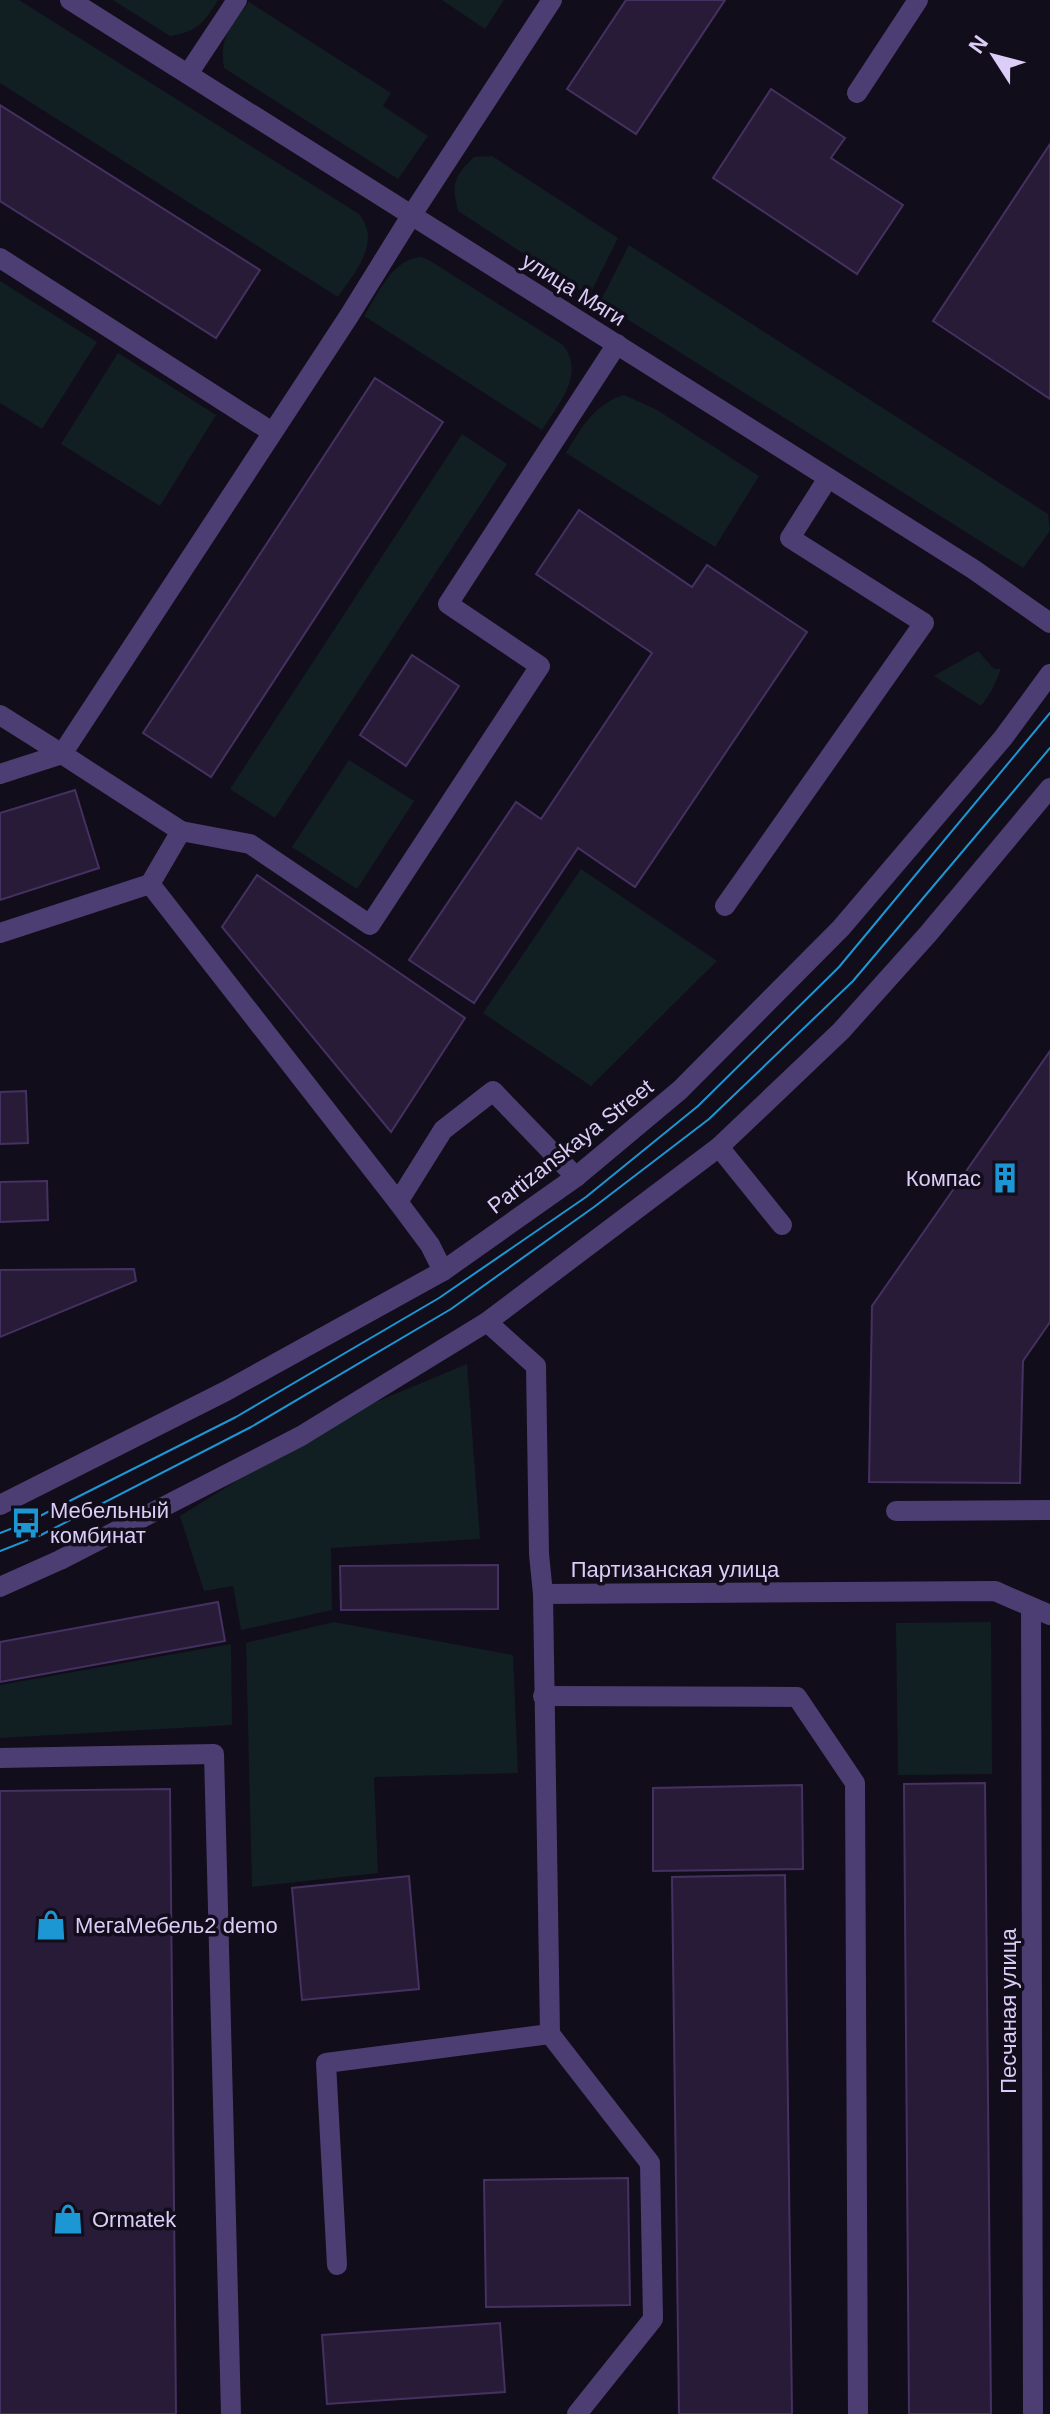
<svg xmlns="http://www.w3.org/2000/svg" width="1050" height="2414" viewBox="0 0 1050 2414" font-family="Arial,sans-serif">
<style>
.green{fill:#111f23}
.building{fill:#281b38;stroke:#453161;stroke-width:2}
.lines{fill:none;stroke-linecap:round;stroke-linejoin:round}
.minor{stroke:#4c3e73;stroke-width:20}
.tram{stroke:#1d97d4;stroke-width:2}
.labels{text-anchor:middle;stroke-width:7;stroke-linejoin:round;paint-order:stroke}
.street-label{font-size:22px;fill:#dcccf8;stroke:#120d1a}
.poi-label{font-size:22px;fill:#dcccf8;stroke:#120d1a;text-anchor:start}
</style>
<rect width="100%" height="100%" fill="#120d1a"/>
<g class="green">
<path d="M 0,0 L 19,0 L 359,214 C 382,242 355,272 338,297 L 0,83 Z"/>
<path d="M 113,0 L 218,0 C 203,23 199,31 170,36 Z"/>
<path d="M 442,0 L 504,0 L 485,29 Z"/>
<path d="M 249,2 L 391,93 L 383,106 L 428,136 L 398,179 L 224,68 C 219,36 231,27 249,2 Z"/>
<path d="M 492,156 L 618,238 L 589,296 L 458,211 C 451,184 454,176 474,157 Z"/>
<path d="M 629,245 L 1048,514 L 1050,531 L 1023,568 L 600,302 Z"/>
<path d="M 421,257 L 429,260 L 563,345 C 586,374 558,404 542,430 L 364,316 C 378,294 392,259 421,257 Z"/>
<path d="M 0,281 L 97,342 L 42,429 L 0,403 Z"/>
<path d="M 118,353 L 216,415 L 160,506 L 61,444 Z"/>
<path d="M 624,395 L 657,410 L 759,476 L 715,547 L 566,453 C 582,427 594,404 624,395 Z"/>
<path d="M 462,434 L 507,464 L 275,818 L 230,789 Z"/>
<path d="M 978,651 L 994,669 L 1001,669 L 992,690 L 981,706 L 934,676 Z"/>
<path d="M 349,760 L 414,801 L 357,889 L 292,847 Z"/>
<path d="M 581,869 L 717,961 L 591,1086 L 483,1013 Z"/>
<path d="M 467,1364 L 480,1539 L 331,1548 L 332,1610 L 241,1630 L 233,1586 L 204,1591 L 180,1516 L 335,1419 Z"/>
<path d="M 334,1622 L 513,1655 L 518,1773 L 374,1777 L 378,1873 L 252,1887 L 246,1643 Z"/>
<path d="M 991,1622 L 992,1774 L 898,1775 L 896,1623 Z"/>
<path d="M 231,1644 L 232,1725 L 0,1738 L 0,1685 Z"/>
</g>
<g class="building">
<path d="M 626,0 L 725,0 L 636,134 L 567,89 Z"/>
<path d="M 771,89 L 845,138 L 831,158 L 903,205 L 857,274 L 713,178 Z"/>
<path d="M 0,105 L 260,270 L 216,338 L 0,201 Z"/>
<path d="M 1050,144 L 1050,399 L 933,321 Z"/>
<path d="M 375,378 L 443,422 L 211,777 L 143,733 Z"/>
<path d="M 579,510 L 692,587 L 707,565 L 807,632 L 635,887 L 578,848 L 474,1003 L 409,960 L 516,802 L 541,819 L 652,653 L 536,574 Z"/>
<path d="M 412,655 L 459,686 L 406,766 L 360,735 Z"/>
<path d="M 75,790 L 99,868 L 0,900 L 0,813 Z"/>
<path d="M 257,875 L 465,1018 L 391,1132 L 222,927 Z"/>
<path d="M 1050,1051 L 1050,1322 L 1023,1361 L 1020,1483 L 869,1482 L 872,1306 Z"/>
<path d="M 26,1091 L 28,1143 L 0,1144 L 0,1092 Z"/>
<path d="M 47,1181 L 48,1220 L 0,1222 L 0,1182 Z"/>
<path d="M 134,1269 L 136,1281 L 0,1337 L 0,1270 Z"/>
<path d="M 498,1565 L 498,1609 L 341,1610 L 340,1566 Z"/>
<path d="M 218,1602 L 225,1641 L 0,1682 L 0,1642 Z"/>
<path d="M 985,1783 L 991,2414 L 909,2414 L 904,1784 Z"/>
<path d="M 802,1785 L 803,1869 L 653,1871 L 653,1788 Z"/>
<path d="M 170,1789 L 176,2414 L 0,2414 L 0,1791 Z"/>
<path d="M 785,1875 L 792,2414 L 679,2414 L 672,1877 Z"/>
<path d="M 409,1876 L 419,1989 L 302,2000 L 292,1888 Z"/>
<path d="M 628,2178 L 630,2305 L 486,2307 L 484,2180 Z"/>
<path d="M 500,2323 L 505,2392 L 327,2404 L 322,2335 Z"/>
</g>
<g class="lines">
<g class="minor">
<path d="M 70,0 L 973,569 L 1050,623"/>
<path d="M 188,74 L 237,0"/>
<path d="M 857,93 L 918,0"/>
<path d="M 0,258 L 272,432"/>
<path d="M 0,715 L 62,754 L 0,774"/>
<path d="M 181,831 L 250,844 L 370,925 L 540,666 L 448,604 L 617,344"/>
<path d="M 150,884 L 181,831 L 62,754 L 349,316 L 411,216 L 552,0"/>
<path d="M 150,884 L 398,1202 L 430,1245 L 443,1271"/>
<path d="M 725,906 L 924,623 L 790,538 L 828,478"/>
<path d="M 0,933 L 150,884"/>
<path d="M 719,1147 L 782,1225"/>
<path d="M 398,1202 L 443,1130 L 493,1091 L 576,1177"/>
<path d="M 487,1322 L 536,1366 L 539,1554 L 543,1594 L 995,1591 L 1050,1615"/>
<path d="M 0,1505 L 226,1391 L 443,1271 L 576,1177 L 680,1090 L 841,928 L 1003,738 L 1050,674"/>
<path d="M 896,1511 L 1050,1510"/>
<path d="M 0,1587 L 60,1560 L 301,1436 L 487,1322 L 719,1147 L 841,1031 L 928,934 L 1050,788"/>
<path d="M 543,1594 L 550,2034 L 650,2163 L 653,2319 L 577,2414"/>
<path d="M 1031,1607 L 1033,2414"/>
<path d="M 543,1696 L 797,1697 L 855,1783 L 858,2414"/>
<path d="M 0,1758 L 214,1754 L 231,2414"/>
<path d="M 337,2265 L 326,2063 L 550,2034"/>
</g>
<g class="tram">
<path d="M 0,1533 L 26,1523 L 236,1417 L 439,1298 L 586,1197 L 698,1106 L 839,967 L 1050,713"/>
<path d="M 0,1551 L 41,1535 L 251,1427 L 451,1309 L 594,1207 L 709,1119 L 853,981 L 1050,748"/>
</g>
</g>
<defs>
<g id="building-bare" transform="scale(2.4)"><path d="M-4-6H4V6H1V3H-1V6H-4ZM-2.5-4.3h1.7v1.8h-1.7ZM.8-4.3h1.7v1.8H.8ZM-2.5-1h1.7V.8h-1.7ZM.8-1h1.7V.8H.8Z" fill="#1d97d4" stroke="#120d1a" stroke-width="2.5" paint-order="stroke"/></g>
<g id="bus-bare" transform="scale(2.4)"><path d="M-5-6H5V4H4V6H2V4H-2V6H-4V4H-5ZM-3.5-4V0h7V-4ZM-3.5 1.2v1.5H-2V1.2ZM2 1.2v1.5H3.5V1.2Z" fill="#1d97d4" stroke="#120d1a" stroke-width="2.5" paint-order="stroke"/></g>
<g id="shop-bare" transform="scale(2.4)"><path d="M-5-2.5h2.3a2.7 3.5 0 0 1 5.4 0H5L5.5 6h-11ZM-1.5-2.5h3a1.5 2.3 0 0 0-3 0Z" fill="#1d97d4" stroke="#120d1a" stroke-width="2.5" paint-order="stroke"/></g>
</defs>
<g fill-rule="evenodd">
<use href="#building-bare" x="1005" y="1178"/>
<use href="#bus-bare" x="26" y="1523"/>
<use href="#shop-bare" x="51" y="1925"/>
<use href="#shop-bare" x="68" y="2219"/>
</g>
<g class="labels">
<g class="street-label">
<text transform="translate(574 289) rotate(32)" y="8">улица Мяги</text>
<text transform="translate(570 1146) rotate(-38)" y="8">Partizanskaya Street</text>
<text x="675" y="1577">Партизанская улица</text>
<text transform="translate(1008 2011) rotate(-90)" y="8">Песчаная улица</text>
</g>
<g class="poi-label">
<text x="981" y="1186" text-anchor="end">Компас</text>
<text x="50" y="1518">Мебельный<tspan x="50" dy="25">комбинат</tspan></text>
<text x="75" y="1933">МегаМебель2 demo</text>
<text x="92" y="2227">Ormatek</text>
</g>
</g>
<g transform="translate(994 56) rotate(306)" stroke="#120d1a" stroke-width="6" paint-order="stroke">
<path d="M0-6L14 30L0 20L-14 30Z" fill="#dcccf8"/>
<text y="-12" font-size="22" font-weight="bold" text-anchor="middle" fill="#dcccf8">N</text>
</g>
</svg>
